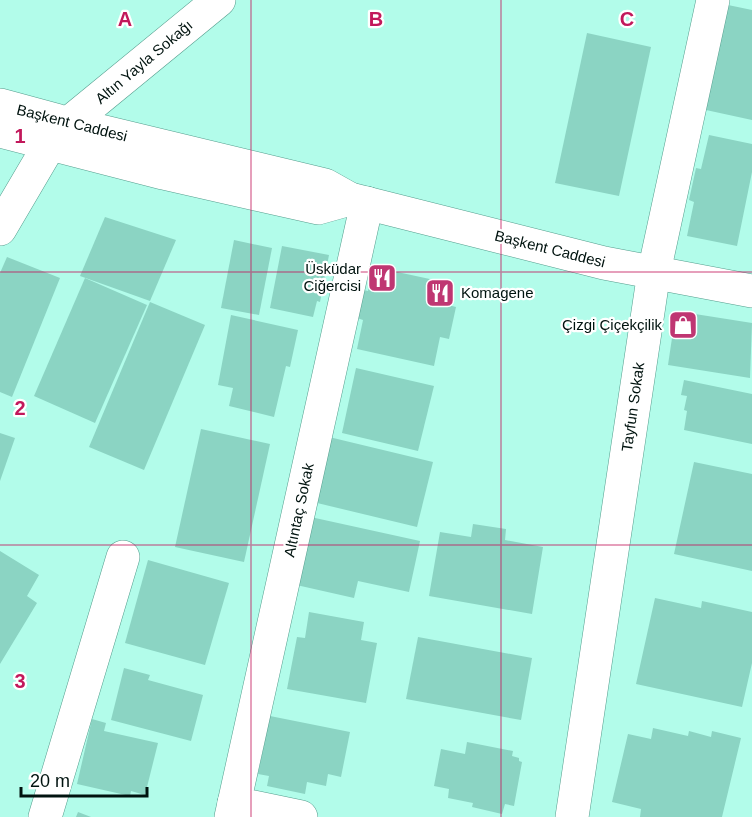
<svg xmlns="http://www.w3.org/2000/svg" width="752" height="817" viewBox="0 0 752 817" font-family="Helvetica,sans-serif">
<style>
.building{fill:#8bd4c3}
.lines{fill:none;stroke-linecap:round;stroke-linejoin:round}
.street-casing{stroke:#549d8d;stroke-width:34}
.secondary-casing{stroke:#549d8d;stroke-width:34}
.street{stroke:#fff;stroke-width:33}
.secondary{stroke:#fff;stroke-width:33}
.grid{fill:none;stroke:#c2185b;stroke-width:1.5;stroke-opacity:0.55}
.labels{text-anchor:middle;stroke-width:4.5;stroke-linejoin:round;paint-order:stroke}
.street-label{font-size:15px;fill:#00130f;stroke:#fff}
.poi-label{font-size:15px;fill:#00130f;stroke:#fff;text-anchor:end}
.grid-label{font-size:20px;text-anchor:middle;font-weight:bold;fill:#c2185b;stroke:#fff;stroke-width:4.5;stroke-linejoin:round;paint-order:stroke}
</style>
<rect width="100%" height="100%" fill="#b2fcea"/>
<g class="building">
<path d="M 728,5 L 752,10 L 752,120 L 706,110 Z"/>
<path d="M 587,33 L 651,47 L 619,196 L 555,183 Z"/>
<path d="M 709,135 L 752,144 L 752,172 L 737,246 L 687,236 L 694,202 L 689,200 L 696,168 L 701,169 Z"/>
<path d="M 105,217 L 176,240 L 150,301 L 80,276 Z"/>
<path d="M 234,240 L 272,248 L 259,315 L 221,308 Z"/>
<path d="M 282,246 L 329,255 L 320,302 L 317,301 L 313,317 L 270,308 Z"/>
<path d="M 7,257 L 60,278 L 12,397 L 0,392 L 0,273 Z"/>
<path d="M 374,267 L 453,284 L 448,305 L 456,307 L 449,339 L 440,337 L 434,366 L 357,349 L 363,320 L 357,318 L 364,290 L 368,291 Z"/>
<path d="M 85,278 L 147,305 L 95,423 L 34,396 Z"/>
<path d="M 150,302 L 205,325 L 144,470 L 89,447 Z"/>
<path d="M 676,311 L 752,323 L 750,378 L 668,365 Z"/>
<path d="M 231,315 L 298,330 L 290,367 L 286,366 L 274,417 L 229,406 L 233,388 L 218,385 Z"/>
<path d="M 356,368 L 434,386 L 418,451 L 342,433 Z"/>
<path d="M 684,380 L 752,394 L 752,444 L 684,430 L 687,411 L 684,410 L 687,396 L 681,395 Z"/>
<path d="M 201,429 L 270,444 L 244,562 L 175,547 Z"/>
<path d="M 0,433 L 15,438 L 0,481 Z"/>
<path d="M 329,437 L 433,462 L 417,527 L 313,502 Z"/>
<path d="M 694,462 L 752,474 L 752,571 L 674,554 Z"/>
<path d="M 306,516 L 420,541 L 409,592 L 358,581 L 354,598 L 292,584 Z"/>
<path d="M 473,524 L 506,529 L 505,540 L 543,547 L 532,614 L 429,596 L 440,532 L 471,537 Z"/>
<path d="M 0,551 L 39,575 L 27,596 L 37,603 L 0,664 Z"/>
<path d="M 148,560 L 229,583 L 205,665 L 125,643 Z"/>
<path d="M 655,598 L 701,608 L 702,601 L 752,612 L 752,663 L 742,707 L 636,684 Z"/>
<path d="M 309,612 L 364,622 L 361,640 L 377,643 L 366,703 L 287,689 L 297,637 L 305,638 Z"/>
<path d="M 418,637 L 532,658 L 521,720 L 406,699 Z"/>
<path d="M 124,668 L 150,675 L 148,680 L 203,695 L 191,741 L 111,720 Z"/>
<path d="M 270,716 L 350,732 L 341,777 L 328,774 L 326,786 L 307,782 L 305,794 L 267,786 L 269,776 L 258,774 Z"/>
<path d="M 92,719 L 106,723 L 104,731 L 158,743 L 145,795 L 131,791 L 130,796 L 77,784 Z"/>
<path d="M 653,728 L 688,736 L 689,731 L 711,737 L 712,731 L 741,738 L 722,817 L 640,817 L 641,809 L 612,802 L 628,734 L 651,739 Z"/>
<path d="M 467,742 L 513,751 L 512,756 L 519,758 L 519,761 L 522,762 L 514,806 L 505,804 L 502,814 L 472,807 L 473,803 L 448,798 L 449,789 L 434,786 L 441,749 L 465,754 Z"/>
<path d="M 78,812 L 91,817 L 76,817 Z"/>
</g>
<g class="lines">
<g class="street-casing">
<g id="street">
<path d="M 0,229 L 50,144"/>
<path d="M 234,803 L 301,817"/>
<path d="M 45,817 L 123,557"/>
<path d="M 231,817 L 367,203"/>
<path d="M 572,817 L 654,272 L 713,0"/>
</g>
</g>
<g class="secondary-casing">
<g id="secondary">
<path d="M 0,105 L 59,121 L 325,185 L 350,199 L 604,263 L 752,291"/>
<path d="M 69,123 L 219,0"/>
<path d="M 0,131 L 163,173 L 318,208 L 350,199"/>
</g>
</g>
<use href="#street" class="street"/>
<use href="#secondary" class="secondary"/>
</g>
<path class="grid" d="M 251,0 L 251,817M 501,0 L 501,817M 0,272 L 752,272M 0,545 L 752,545"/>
<defs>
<g id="restaurant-square" transform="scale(1.5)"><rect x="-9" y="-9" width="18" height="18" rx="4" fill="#bf3672" stroke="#fff"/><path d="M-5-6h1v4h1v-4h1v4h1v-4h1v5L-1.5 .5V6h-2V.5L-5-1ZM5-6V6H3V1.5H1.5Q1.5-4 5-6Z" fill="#fff"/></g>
<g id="shop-square" transform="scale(1.5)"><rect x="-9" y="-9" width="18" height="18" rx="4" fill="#bf3672" stroke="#fff"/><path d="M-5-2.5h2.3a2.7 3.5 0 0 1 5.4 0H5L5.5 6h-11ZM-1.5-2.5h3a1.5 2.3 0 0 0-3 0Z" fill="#fff"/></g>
</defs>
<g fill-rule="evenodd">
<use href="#restaurant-square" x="382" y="278"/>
<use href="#restaurant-square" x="440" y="293"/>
<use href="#shop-square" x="683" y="325"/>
</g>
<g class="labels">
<g class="street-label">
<text transform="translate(144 62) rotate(-40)" y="5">Altın Yayla Sokağı</text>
<text transform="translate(72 123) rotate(14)" y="5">Başkent Caddesi</text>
<text transform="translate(550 249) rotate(14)" y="5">Başkent Caddesi</text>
<text transform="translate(633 407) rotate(-82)" y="5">Tayfun Sokak</text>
<text transform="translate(299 510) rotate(-78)" y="5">Altıntaç Sokak</text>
</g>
<g class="poi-label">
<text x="361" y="274">Üsküdar<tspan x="361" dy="17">Ciğercisi</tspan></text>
<text x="461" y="298" text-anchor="start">Komagene</text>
<text x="662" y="330">Çizgi Çiçekçilik</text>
</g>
</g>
<g class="grid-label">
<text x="125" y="26">A</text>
<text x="376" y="26">B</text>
<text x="627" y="26">C</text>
<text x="20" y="143">1</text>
<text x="20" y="415">2</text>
<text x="20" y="688">3</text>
</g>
<path d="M21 787v9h126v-9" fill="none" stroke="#00130f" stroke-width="3"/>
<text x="30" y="787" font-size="18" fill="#00130f" stroke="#ffffff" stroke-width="4.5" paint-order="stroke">20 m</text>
</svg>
